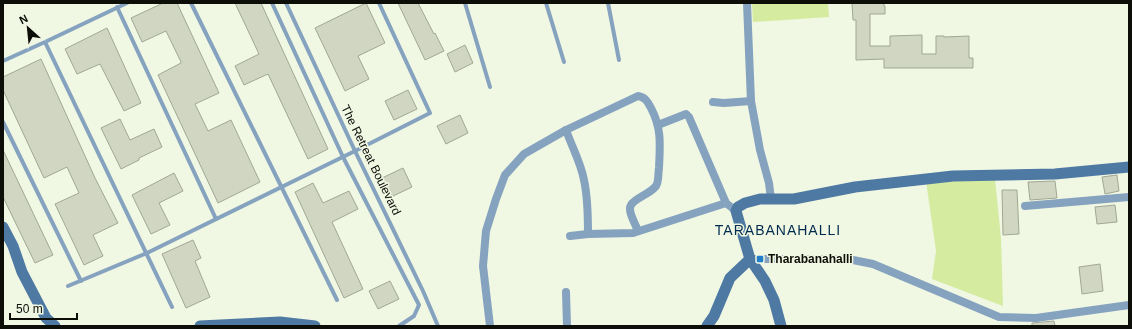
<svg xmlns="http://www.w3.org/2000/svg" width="1132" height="329" viewBox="0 0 1132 329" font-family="Helvetica,sans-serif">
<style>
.green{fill:#d5eba0}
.building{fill:#d0d6c2;stroke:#a1a794}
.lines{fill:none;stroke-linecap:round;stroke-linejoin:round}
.lane{stroke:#85a2bf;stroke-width:4}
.street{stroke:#85a2bf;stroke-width:8}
.secondary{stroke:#4e79a3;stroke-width:11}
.poi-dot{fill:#217eca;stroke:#f0f7e3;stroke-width:1.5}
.labels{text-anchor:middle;stroke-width:3;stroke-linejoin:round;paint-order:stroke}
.street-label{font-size:12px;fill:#0c0e07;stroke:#f0f7e3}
.poi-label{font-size:12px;font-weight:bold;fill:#0c0e07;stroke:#f0f7e3;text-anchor:start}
.quarter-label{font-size:14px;letter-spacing:1px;fill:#002b4f;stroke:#f0f7e3}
</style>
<rect width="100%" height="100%" fill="#f0f7e3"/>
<g class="green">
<path d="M 752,3 L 828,3 L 829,17 L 753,22 Z"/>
<path d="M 995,179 L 1001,238 L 1003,306 L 932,279 L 936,251 L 926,181 Z"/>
</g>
<g class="building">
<path d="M 163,3 L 177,3 L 219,93 L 195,104 L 208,131 L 231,120 L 260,182 L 218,203 L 158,75 L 181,63 L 181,62 L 166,31 L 142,42 L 131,18 Z"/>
<path d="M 235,3 L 261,3 L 328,149 L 308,159 L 268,74 L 244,85 L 235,66 L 259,54 Z"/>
<path d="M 366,3 L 385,43 L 358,56 L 369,79 L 345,91 L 315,28 Z"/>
<path d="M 398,3 L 418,3 L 434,34 L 435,33 L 444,51 L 425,60 Z"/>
<path d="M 854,3 L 884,3 L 884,6 L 885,6 L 885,14 L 870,14 L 870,46 L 890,46 L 890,36 L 922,35 L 922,54 L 936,54 L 936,36 L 944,36 L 944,37 L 969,36 L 969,58 L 973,58 L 973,68 L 884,68 L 884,59 L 856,60 L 856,20 L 853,20 L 852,4 Z"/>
<path d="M 107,28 L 141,103 L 124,111 L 100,64 L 77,74 L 65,49 Z"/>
<path d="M 465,45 L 473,63 L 455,72 L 447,54 Z"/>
<path d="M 41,59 L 95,178 L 118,223 L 93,235 L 103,256 L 84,265 L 55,204 L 79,193 L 67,167 L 44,178 L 3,90 L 3,77 Z"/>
<path d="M 408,90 L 417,109 L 394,120 L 385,101 Z"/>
<path d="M 460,115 L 468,133 L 446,144 L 437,126 Z"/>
<path d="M 120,119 L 130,140 L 154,129 L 162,147 L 139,158 L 139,160 L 121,169 L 101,128 Z"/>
<path d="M 3,150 L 53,255 L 35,263 L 3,197 Z"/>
<path d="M 403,168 L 412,187 L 391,197 L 382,178 Z"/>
<path d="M 174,173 L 183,191 L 159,203 L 170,225 L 151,234 L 132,195 Z"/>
<path d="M 1117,175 L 1119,191 L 1105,194 L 1102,177 Z"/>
<path d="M 1055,181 L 1057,198 L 1030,200 L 1028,182 Z"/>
<path d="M 313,183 L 323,203 L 349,191 L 358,209 L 332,222 L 363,289 L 344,298 L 295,192 Z"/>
<path d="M 1002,190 L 1017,190 L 1019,234 L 1003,235 Z"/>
<path d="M 1115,205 L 1117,222 L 1097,224 L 1095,207 Z"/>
<path d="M 193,240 L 201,258 L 195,261 L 210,297 L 186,308 L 162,254 Z"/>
<path d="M 1100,264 L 1103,291 L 1082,294 L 1079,267 Z"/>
<path d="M 390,281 L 399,299 L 378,309 L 369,291 Z"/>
<path d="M 1054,321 L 1055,326 L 1032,326 L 1032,323 Z"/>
</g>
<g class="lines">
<g class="lane">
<path d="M 127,3 L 45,42 L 172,307"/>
<path d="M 191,3 L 337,300"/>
<path d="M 272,3 L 343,157 L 419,305 L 414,316 L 399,326"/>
<path d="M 286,3 L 355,151 L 423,291 L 438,326"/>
<path d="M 465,3 L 490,87"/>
<path d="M 546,3 L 564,62"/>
<path d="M 608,3 L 619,60"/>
<path d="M 117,7 L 216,219"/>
<path d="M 3,61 L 45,42"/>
<path d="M 3,122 L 81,281"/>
<path d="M 68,286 L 147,253 L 355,151 L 430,113 L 379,3"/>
</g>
<g class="street">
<path d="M 747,3 L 751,101 L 760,150 L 769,183 L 771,199"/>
<path d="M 713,102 L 724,103 L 751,101"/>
<path d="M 658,125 L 686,114 L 689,117 L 726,203 L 736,211"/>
<path d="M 566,130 C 572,147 581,163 584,180 C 588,198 588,216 588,234"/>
<path d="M 1025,206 L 1129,197"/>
<path d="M 570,236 L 588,234 L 633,233 L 726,203"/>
<path d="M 750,259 L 848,259 L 873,264 L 999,317 L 1036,318 L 1129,305"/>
<path d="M 566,292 L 567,326"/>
<path d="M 490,326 L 483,266 L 486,231 L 496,199 L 505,175 L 524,154 L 566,130 L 638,96 C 645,97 648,102 651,108 C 662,129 660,145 659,168 C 658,173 659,182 656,186 C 650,194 635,198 631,205 C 627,211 636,225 638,231"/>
</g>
<g class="secondary">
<path d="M 3,227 L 13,246 L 22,272 L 46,318 L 55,326"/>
<path d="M 200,326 L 280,322 L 315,326"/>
<path d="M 707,326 L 714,316 L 730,278 L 750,259"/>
<path d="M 781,326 L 774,300 L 765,281 L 750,259 L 736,211 L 738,207 L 745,203 L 760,199 L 794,199 L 855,187 L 953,176 L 1055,174 L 1129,167"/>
</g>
</g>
<rect class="poi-dot" x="756" y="255" width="8" height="8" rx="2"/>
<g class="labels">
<g class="street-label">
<text transform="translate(371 160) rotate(64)" y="4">The Retreat Boulevard</text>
</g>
<g class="poi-label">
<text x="768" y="263">Tharabanahalli</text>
</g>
<g class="quarter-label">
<text x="778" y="235">TARABANAHALLI</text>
</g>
</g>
<rect width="1132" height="329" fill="none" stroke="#0c0e07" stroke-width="8"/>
<g transform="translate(28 28) rotate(333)" stroke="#f0f7e3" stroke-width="3" paint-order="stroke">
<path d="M0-3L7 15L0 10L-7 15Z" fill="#0c0e07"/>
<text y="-6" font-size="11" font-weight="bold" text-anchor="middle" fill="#0c0e07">N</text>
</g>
<path d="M10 313v6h67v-6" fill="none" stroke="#0c0e07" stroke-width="2"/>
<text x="16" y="313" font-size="12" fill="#0c0e07" stroke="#f0f7e3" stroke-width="3" paint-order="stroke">50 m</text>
</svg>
